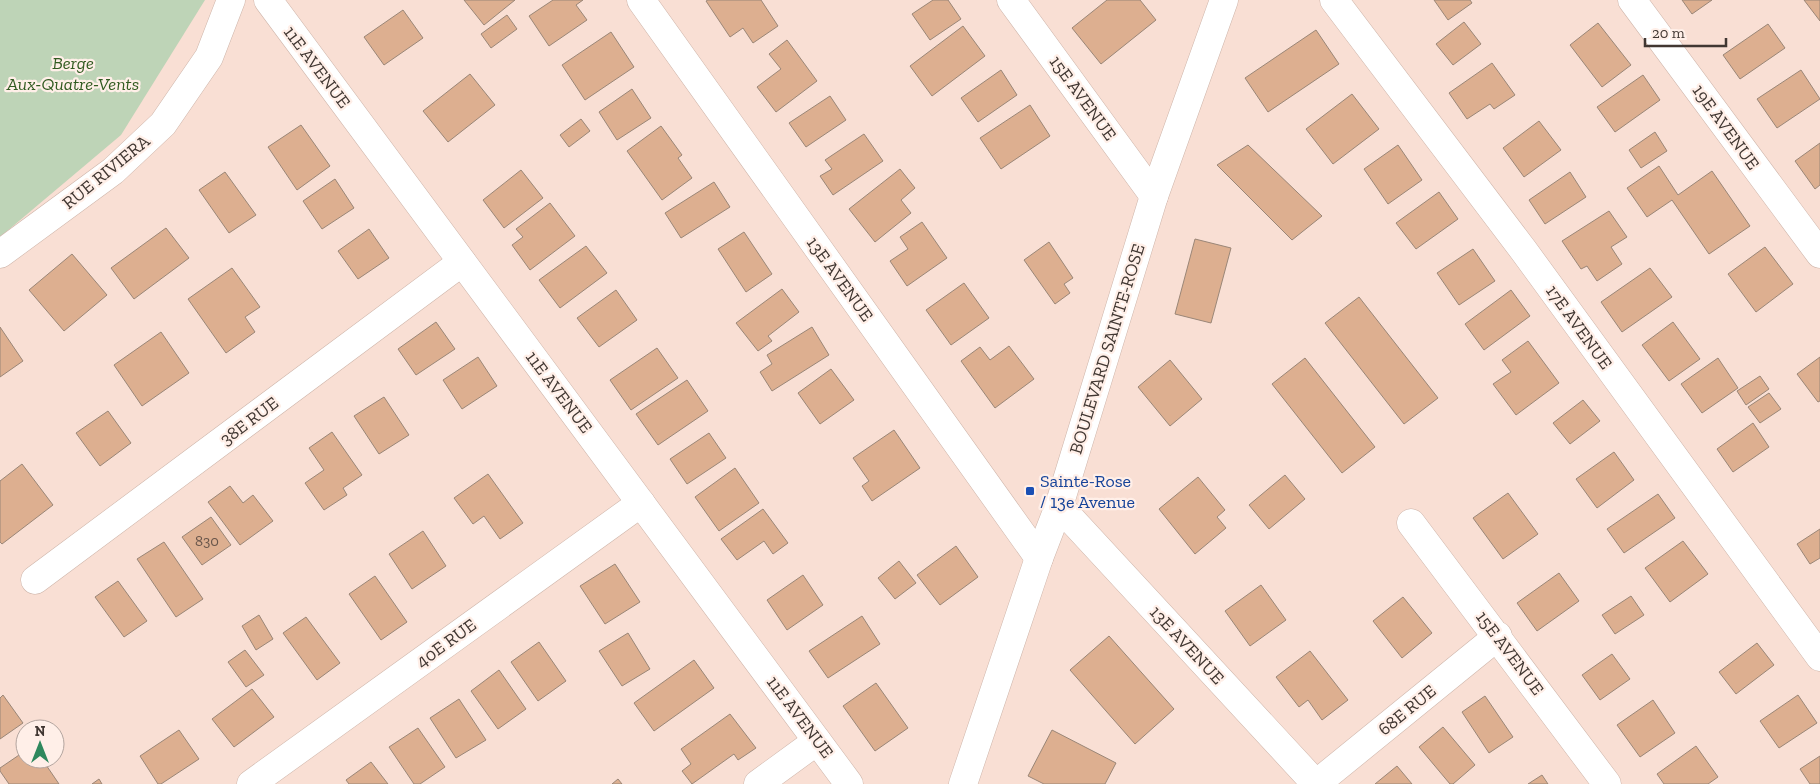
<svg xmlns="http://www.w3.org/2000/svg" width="1820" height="784" viewBox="0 0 1820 784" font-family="'Zilla Slab',serif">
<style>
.green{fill:#bed4b7}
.building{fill:#ddaf90;stroke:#9a8677}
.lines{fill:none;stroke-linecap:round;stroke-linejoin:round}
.minor-casing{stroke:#ceb5aa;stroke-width:29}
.tertiary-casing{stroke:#ceb5aa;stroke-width:29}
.minor{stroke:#fff;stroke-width:28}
.tertiary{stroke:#fff;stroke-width:28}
.transit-dot{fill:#1a4fb4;stroke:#ffefe8;stroke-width:2}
.labels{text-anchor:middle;stroke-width:4.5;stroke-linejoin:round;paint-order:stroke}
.number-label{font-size:15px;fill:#68554a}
.park-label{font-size:18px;font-style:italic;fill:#325b21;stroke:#ffefe8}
.street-label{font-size:18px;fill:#413732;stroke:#ffefe8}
.transit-label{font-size:18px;fill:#164399;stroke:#ffefe8;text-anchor:start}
</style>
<rect width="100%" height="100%" fill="#f9dfd4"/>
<path class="green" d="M 0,0 L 205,0 L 121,135 L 0,237 Z"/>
<g class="building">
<path d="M 464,0 L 515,0 L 484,25 Z"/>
<path d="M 553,0 L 583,0 L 576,5 L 587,20 L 549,46 L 529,16 Z"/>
<path d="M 708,0 L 761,0 L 778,26 L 753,43 L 743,28 L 730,37 L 706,1 Z"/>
<path d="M 933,0 L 948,0 L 961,19 L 930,40 L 912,14 Z"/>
<path d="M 1107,0 L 1140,0 L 1156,20 L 1101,64 L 1072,28 Z"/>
<path d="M 1434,0 L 1470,0 L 1472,3 L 1448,20 Z"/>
<path d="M 1682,0 L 1712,0 L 1692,14 Z"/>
<path d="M 1804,0 L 1820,0 L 1820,21 Z"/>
<path d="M 403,10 L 423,38 L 384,65 L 364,37 Z"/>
<path d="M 507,15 L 517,29 L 491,48 L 481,34 Z"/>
<path d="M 1464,22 L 1481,44 L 1453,65 L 1436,44 Z"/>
<path d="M 1598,23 L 1631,65 L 1602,87 L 1570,45 Z"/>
<path d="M 1768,24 L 1785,48 L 1740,79 L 1723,55 Z"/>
<path d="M 963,26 L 985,56 L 932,96 L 910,66 Z"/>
<path d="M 1316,30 L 1339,64 L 1268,112 L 1245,78 Z"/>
<path d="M 611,32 L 634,67 L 585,100 L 562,65 Z"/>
<path d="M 787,40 L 817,81 L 776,112 L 757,87 L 781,69 L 769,54 Z"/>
<path d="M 1492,63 L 1515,95 L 1494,109 L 1490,104 L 1467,119 L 1449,93 Z"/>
<path d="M 1001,70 L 1017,95 L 978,122 L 961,98 Z"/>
<path d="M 1801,70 L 1820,99 L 1777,128 L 1757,99 Z"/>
<path d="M 470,74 L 495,105 L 448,142 L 423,111 Z"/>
<path d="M 1643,75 L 1660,100 L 1615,132 L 1597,107 Z"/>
<path d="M 632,89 L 651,118 L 617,140 L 599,112 Z"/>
<path d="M 1352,94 L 1379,129 L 1333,164 L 1306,129 Z"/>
<path d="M 830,96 L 846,120 L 806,147 L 789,123 Z"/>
<path d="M 1030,105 L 1050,136 L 1001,169 L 980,138 Z"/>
<path d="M 581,119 L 590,131 L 569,147 L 560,135 Z"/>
<path d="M 1539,121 L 1561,150 L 1524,177 L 1503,148 Z"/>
<path d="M 301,125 L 330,166 L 297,190 L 268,147 Z"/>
<path d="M 661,126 L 682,155 L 678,158 L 692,178 L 662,200 L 627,151 Z"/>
<path d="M 1655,132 L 1667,151 L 1641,168 L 1629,150 Z"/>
<path d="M 864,134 L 883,161 L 833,195 L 820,176 L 832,169 L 825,160 Z"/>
<path d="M 1820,143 L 1820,185 L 1815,189 L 1795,161 Z"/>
<path d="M 1248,145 L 1322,216 L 1292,240 L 1217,165 Z"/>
<path d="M 1398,145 L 1422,180 L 1388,204 L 1364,169 Z"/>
<path d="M 1659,166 L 1678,195 L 1712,171 L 1750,226 L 1709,254 L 1672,200 L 1647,217 L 1627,188 Z"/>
<path d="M 900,169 L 915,188 L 901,200 L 911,213 L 875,242 L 849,209 Z"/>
<path d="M 521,170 L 543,198 L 504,228 L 483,200 Z"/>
<path d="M 225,172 L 256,215 L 229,233 L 199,190 Z"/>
<path d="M 1570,172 L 1586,197 L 1545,224 L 1529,200 Z"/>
<path d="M 335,179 L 354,208 L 322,229 L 303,201 Z"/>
<path d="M 714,182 L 730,207 L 681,238 L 665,213 Z"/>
<path d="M 1439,192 L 1458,219 L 1416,249 L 1396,223 Z"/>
<path d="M 550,203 L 575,236 L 530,270 L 512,245 L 523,237 L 516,229 Z"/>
<path d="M 1609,211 L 1627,237 L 1611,247 L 1622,264 L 1597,281 L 1587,266 L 1581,269 L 1562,241 Z"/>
<path d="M 922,222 L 947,258 L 907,286 L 890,261 L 908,249 L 900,237 Z"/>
<path d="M 166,228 L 189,258 L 134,299 L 111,268 Z"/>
<path d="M 369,229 L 389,258 L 358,279 L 338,251 Z"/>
<path d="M 744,232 L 772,274 L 746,292 L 718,249 Z"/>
<path d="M 1195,239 L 1231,248 L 1211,323 L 1175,314 Z"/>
<path d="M 1049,242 L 1073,278 L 1064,284 L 1070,293 L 1055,304 L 1024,260 Z"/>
<path d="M 586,246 L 607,273 L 560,308 L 539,280 Z"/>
<path d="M 1765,247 L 1793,284 L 1756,312 L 1728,274 Z"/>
<path d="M 1473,249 L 1495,281 L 1459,305 L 1437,273 Z"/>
<path d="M 72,254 L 107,295 L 64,331 L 29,290 Z"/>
<path d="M 232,268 L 260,307 L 245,317 L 255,332 L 226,353 L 188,299 Z"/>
<path d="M 1650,268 L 1672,297 L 1622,332 L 1601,302 Z"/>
<path d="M 964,283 L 989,318 L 951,345 L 926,310 Z"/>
<path d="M 782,289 L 799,312 L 768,336 L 772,341 L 758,351 L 736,323 Z"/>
<path d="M 616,290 L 637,320 L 599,347 L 577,318 Z"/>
<path d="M 1511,290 L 1530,316 L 1484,350 L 1465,324 Z"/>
<path d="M 1359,297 L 1438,398 L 1404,424 L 1325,323 Z"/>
<path d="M 436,322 L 455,349 L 416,375 L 398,349 Z"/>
<path d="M 1673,322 L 1700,359 L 1669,381 L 1642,345 Z"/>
<path d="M 0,327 L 23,361 L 0,377 Z"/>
<path d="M 812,327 L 829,355 L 772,391 L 760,372 L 772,364 L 767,355 Z"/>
<path d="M 161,332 L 189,373 L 142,406 L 114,365 Z"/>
<path d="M 1528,341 L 1559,383 L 1516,415 L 1493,384 L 1511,372 L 1502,360 Z"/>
<path d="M 1009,346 L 1034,379 L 995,408 L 961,361 L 980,347 L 990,360 Z"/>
<path d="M 657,348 L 678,378 L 631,410 L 610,380 Z"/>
<path d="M 478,357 L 497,386 L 462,409 L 443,380 Z"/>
<path d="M 1820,357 L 1820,401 L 1818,402 L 1797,374 Z"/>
<path d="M 1305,358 L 1375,447 L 1342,473 L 1272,384 Z"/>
<path d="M 1718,358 L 1738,388 L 1702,413 L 1681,384 Z"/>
<path d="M 1170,360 L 1202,399 L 1170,426 L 1138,387 Z"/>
<path d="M 831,369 L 854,400 L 820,424 L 798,393 Z"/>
<path d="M 1760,376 L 1769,389 L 1746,405 L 1737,391 Z"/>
<path d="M 687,380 L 708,411 L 658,445 L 636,414 Z"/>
<path d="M 1769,393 L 1781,409 L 1760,423 L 1748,407 Z"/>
<path d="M 384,397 L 409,435 L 379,454 L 354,416 Z"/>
<path d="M 1583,400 L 1600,421 L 1570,444 L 1553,423 Z"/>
<path d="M 108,411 L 131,443 L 100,466 L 76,433 Z"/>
<path d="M 1753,423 L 1769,447 L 1733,472 L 1717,449 Z"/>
<path d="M 894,430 L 920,468 L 872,501 L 862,486 L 869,481 L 853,458 Z"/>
<path d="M 332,432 L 362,475 L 343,488 L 347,495 L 324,510 L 305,483 L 324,470 L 309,448 Z"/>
<path d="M 709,433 L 726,458 L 687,484 L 670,459 Z"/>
<path d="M 1614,452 L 1634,480 L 1597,508 L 1576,479 Z"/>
<path d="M 22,464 L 53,505 L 2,544 L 0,542 L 0,481 Z"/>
<path d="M 735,468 L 759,503 L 719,531 L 695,497 Z"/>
<path d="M 488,474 L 523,523 L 500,539 L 484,516 L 473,524 L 454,498 Z"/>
<path d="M 1285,475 L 1305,499 L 1269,529 L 1249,505 Z"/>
<path d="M 1198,477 L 1225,510 L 1217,517 L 1226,528 L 1195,554 L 1159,509 Z"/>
<path d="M 230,486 L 243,503 L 253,495 L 273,521 L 240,545 L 208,502 Z"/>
<path d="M 1508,493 L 1538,534 L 1503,559 L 1473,518 Z"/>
<path d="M 1658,494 L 1675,518 L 1624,553 L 1607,529 Z"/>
<path d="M 763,509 L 788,543 L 773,554 L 764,541 L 737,560 L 721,539 Z"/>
<path d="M 211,517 L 231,545 L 202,565 L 182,537 Z"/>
<path d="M 1820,529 L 1820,558 L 1810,564 L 1797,544 Z"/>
<path d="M 423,531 L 446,566 L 412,589 L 389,554 Z"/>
<path d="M 1683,541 L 1708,574 L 1670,602 L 1645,568 Z"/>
<path d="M 164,542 L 203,599 L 176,617 L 137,559 Z"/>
<path d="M 956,546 L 978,577 L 940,605 L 917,575 Z"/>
<path d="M 899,561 L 916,583 L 895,599 L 878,578 Z"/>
<path d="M 615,564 L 640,602 L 605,624 L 580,586 Z"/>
<path d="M 1559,573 L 1579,601 L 1537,631 L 1517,603 Z"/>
<path d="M 803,575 L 823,605 L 787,630 L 767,600 Z"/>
<path d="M 375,576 L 407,622 L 381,640 L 349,594 Z"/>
<path d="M 118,581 L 147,621 L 124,637 L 95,597 Z"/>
<path d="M 1261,585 L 1286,620 L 1250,646 L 1225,611 Z"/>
<path d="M 1631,596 L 1644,615 L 1615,634 L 1602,615 Z"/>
<path d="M 1403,597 L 1432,633 L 1402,658 L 1373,621 Z"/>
<path d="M 259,615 L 273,639 L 256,650 L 242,626 Z"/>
<path d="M 862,616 L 880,644 L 828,678 L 809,651 Z"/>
<path d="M 306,617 L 340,663 L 317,680 L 283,633 Z"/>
<path d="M 628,633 L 650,669 L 622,686 L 599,651 Z"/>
<path d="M 1109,636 L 1174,709 L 1135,744 L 1070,670 Z"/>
<path d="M 539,642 L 566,681 L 538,701 L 511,662 Z"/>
<path d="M 1757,643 L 1774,665 L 1736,694 L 1719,672 Z"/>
<path d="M 245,650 L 264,675 L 246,687 L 228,662 Z"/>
<path d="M 1310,651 L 1348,700 L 1322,720 L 1308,700 L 1299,707 L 1276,677 Z"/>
<path d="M 1612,654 L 1630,679 L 1600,700 L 1582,675 Z"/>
<path d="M 694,660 L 714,688 L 654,731 L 634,703 Z"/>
<path d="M 499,670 L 526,709 L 498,729 L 471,691 Z"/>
<path d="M 876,683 L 908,728 L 875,751 L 843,706 Z"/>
<path d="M 252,689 L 274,717 L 234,747 L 212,719 Z"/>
<path d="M 3,695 L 23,723 L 0,739 L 0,698 Z"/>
<path d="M 1798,695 L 1817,723 L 1779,748 L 1760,721 Z"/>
<path d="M 1485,696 L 1513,737 L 1489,753 L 1462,712 Z"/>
<path d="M 459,699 L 486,740 L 456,758 L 430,718 Z"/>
<path d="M 1653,700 L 1675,733 L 1640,757 L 1617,725 Z"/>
<path d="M 730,714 L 756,748 L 738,760 L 734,754 L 692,784 L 682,771 L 691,764 L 681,749 Z"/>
<path d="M 1443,727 L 1475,765 L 1453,784 L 1450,784 L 1419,747 Z"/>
<path d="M 418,728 L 445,767 L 420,784 L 414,784 L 389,747 Z"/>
<path d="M 179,730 L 199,759 L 161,784 L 158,784 L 140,756 Z"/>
<path d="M 1052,730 L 1116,763 L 1105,784 L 1044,784 L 1028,776 Z"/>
<path d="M 1696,746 L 1718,777 L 1708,784 L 1664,784 L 1657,774 Z"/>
<path d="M 25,751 L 25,759 L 42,759 L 59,784 L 9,784 L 0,771 L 0,768 Z"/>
<path d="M 1820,756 L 1820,784 L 1810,784 L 1800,769 Z"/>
<path d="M 371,762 L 388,784 L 349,784 L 346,780 Z"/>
<path d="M 1397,766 L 1412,784 L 1375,784 Z"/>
<path d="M 1542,775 L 1548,784 L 1528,784 Z"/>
<path d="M 99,779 L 102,784 L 92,784 Z"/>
<path d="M 618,779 L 622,784 L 612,784 Z"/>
</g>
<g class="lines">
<g class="minor-casing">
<g id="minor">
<path d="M 268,0 L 849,784"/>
<path d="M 641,0 L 1039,558"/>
<path d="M 1011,0 L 1154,196"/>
<path d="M 1334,0 L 1524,251 L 1820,657"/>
<path d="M 1632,0 L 1820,254"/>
<path d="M 0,254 L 113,171 L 163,124 L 209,57 L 231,0"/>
<path d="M 1059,506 L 1316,784"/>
<path d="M 1411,523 L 1607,784"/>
<path d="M 35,580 L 462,262"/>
<path d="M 251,784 L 641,503"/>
<path d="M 758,784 L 817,741"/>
<path d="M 1316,784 L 1498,636"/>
</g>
</g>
<g class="tertiary-casing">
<path id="tertiary" d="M 963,784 L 1039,558 L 1059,506 L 1154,196 L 1224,0"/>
</g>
<use href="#minor" class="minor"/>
<use href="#tertiary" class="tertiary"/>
</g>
<rect class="transit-dot" x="1025" y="486" width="10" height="10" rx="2.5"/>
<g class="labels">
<g class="number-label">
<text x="207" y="546">830</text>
</g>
<g class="park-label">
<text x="73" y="69">Berge<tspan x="73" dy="21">Aux-Quatre-Vents</tspan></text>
</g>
<g class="street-label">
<text transform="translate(317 67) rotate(53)" y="6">11E AVENUE</text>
<text transform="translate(1083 98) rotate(54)" y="6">15E AVENUE</text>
<text transform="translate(1726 127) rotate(54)" y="6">19E AVENUE</text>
<text transform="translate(106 172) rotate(-39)" y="6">RUE RIVIERA</text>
<text transform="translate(840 279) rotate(54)" y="6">13E AVENUE</text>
<text transform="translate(1579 327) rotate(54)" y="6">17E AVENUE</text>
<text transform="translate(1107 349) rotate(-73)" y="6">BOULEVARD SAINTE-ROSE</text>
<text transform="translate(559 392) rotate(53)" y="6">11E AVENUE</text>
<text transform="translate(249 421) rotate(-37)" y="6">38E RUE</text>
<text transform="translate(446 643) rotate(-36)" y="6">40E RUE</text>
<text transform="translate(1187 645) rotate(47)" y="6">13E AVENUE</text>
<text transform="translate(1510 653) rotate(53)" y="6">15E AVENUE</text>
<text transform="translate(1407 710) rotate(-39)" y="6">68E RUE</text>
<text transform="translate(800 717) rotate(53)" y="6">11E AVENUE</text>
</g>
<g class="transit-label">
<text x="1040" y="487">Sainte-Rose<tspan x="1040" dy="21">/ 13e Avenue</tspan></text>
</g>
</g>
<g transform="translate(40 744)"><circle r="24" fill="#ffefe8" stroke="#b3a59f"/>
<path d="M0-4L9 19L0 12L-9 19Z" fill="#2f885d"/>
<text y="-8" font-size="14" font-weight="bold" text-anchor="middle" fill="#413732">N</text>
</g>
<path d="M1645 38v8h81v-8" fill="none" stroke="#413732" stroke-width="2.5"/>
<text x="1652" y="38" font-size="15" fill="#413732" stroke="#ffefe8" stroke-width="4" paint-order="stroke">20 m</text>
</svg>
